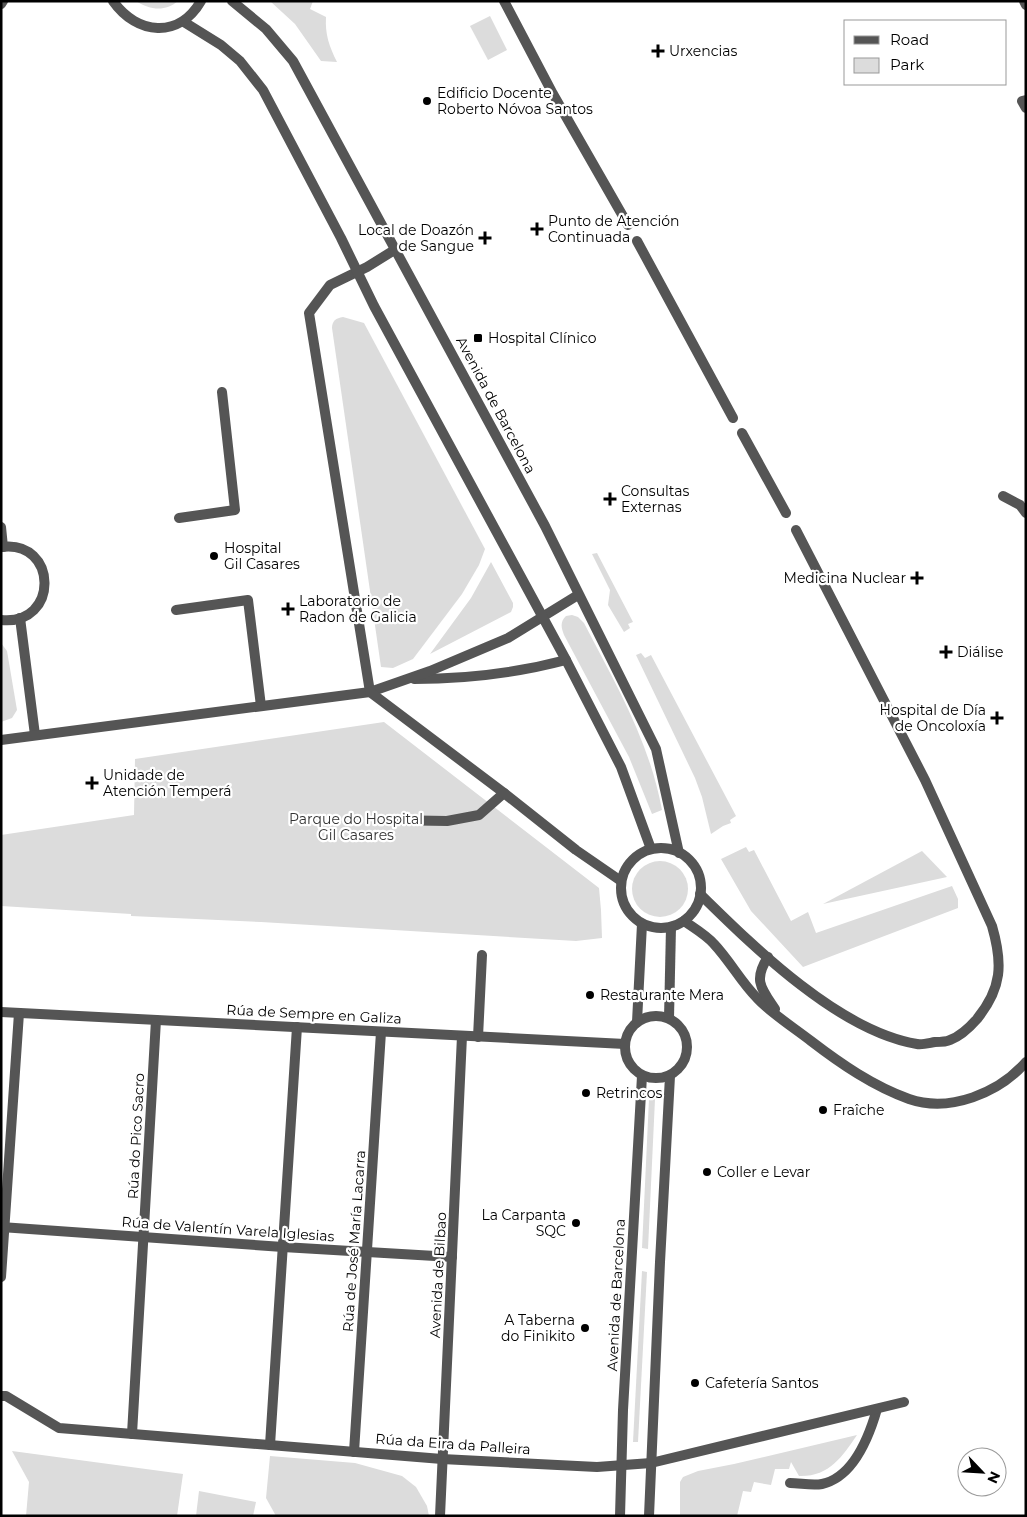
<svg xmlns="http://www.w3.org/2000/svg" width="1027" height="1517" viewBox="0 0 1027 1517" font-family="Montserrat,sans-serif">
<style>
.green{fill:#dcdcdc}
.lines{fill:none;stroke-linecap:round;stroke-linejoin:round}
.service{stroke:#555;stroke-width:10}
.minor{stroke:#555;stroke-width:10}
.tertiary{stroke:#555;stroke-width:10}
.poi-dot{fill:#000;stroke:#fff;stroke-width:2}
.labels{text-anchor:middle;stroke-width:4.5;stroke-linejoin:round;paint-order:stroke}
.poi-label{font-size:14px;fill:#000;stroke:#fff;text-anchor:start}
.street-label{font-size:14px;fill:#000;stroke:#fff}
.park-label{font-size:14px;fill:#333;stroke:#fff}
</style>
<rect width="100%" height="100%" fill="#fff"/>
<g class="green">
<path d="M 136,1 L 178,1 C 165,12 150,10 136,1 Z"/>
<path d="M 270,1 L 313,1 L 310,9 L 326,17 C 325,34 329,46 337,62 L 321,61 L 295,24 Z"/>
<path d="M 490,16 L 507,50 L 488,60 L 470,26 Z"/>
<path d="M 343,317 L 364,323 L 485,549 L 479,565 L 462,594 L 413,659 L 393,668 L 381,667 L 332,328 C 332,321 336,318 343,317 Z"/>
<path d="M 597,553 L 633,622 L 628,624 L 630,628 L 624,632 L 608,605 L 610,590 L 592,554 Z"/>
<path d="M 491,562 L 513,603 L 513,607 L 511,612 L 430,654 L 471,598 Z"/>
<path d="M 572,615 L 578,617 L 584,623 C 616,685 649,740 662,810 L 652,814 L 629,757 L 564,635 C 561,627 560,622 566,616 Z"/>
<path d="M 1,643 L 7,651 L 17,710 L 12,718 L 1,722 Z"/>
<path d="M 641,653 L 645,658 L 651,655 L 736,816 L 730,820 L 731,823 L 723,826 L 711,834 L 702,797 L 695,778 L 636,655 Z"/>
<path d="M 384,722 L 599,888 L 601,910 L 602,938 L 576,941 L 261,922 L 131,916 L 131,914 L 1,906 L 1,835 L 134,815 L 135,759 Z"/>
<path d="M 746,847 L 749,852 L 754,850 L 791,921 L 808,912 L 816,933 L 952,886 L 958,899 L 958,908 L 803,967 L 751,911 L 721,859 Z"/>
<path d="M 922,851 L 947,877 L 823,904 Z"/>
<circle cx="660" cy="889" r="28"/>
<path d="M 649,1099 L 655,1099 L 648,1249 L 642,1248 Z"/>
<path d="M 642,1271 L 647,1272 L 638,1442 L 633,1442 Z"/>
<path d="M 857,1435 C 842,1457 829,1477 799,1476 L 791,1462 L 789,1469 L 775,1469 L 771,1485 L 754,1482 L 751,1492 L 743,1491 L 737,1516 L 680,1516 L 680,1482 L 683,1477 L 698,1471 L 734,1464 Z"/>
<path d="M 12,1451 L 183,1474 L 177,1516 L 26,1516 L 29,1482 Z"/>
<path d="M 270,1456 L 355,1463 L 402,1476 L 416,1487 L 427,1506 L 429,1516 L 276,1516 L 266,1498 Z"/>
<path d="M 199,1491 L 256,1502 L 253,1516 L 196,1516 Z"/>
</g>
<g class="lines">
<g class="service">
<path d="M 504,1 L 553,94 L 628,225"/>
<path d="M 1024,1 L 1026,5"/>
<path d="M 1026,100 L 1022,101 L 1026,108"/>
<path d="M 637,241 L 733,418"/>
<path d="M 742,433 L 786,513"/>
<path d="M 1003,496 L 1020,505 L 1026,513"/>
<path d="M 179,518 L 235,510 L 222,392"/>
<path d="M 1,527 L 3,547"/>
<path d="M 1,547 C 58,539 60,626 1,620"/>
<path d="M 176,610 L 248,600 L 261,706"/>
<path d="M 20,618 L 35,735"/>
<path d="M 414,679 C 465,679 517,673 566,660"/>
<path d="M 370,692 L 309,313 L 330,285 L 367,267 L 396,249"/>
<path d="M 1,740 L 370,692 L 430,671 L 508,638 L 578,595"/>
<path d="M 387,820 L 447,821 L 479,815 L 504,793"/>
<path d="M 700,894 C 755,948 839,1031 917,1044 C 922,1045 929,1043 935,1042 C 940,1042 946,1042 950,1040 C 961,1036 970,1027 977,1019 C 1002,988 1003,964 992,926 L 925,780 L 796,530"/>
<path d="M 684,921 C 694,928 706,935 714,944 C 730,961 741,982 757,998 C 772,1014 793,1027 811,1041 C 841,1064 873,1086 909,1099 C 950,1113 999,1093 1026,1062"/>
<path d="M 768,957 C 753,980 761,988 775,1009"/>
<path d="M 478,1037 L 482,955"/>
<path d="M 790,1483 C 800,1483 812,1486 822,1484 C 854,1477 869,1437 877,1409"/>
</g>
<g class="minor">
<path d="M 113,1 C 137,35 179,39 201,1"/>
<path d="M 232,1 L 266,29 L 293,61 L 545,526 L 656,749 L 679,853"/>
<path d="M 184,22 L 221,45 L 240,61 L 263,90 L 341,238 L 374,306 L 566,660 L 621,767 L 651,849"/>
<path d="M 370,692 L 504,793 L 576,850 L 621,881"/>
<circle cx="661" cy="888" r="40"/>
<path d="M 1,1012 L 625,1044"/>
<circle cx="656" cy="1047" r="31"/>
<path d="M 669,1018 L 671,927"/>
<path d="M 637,1022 L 642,924"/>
<path d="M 1,1227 L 283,1247 L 452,1257"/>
<path d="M 1,1277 L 19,1013"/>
<path d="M 1,1396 L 6,1396 L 59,1428 L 442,1459 L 597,1467 L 651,1463 L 904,1402"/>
<path d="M 132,1434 L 156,1020"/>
<path d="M 270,1445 L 297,1027"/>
<path d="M 354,1452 L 381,1032"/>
<path d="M 440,1516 L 462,1036"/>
<path d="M 620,1516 L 623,1410 L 642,1076"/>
<path d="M 649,1516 L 660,1262 L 670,1076"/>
</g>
<path class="tertiary" d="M 1,4 L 3,1"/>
</g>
<g class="poi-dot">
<path d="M655.5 43.5h5v5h5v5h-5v5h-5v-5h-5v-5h5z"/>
<circle cx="427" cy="101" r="5"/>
<path d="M534.5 221.5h5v5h5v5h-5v5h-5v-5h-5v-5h5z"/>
<path d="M482.5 230.5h5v5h5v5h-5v5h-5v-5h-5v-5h5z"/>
<rect x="473" y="333" width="10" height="10" rx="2.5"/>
<path d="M607.5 491.5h5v5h5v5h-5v5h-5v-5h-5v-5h5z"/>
<circle cx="214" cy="556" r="5"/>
<path d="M914.5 570.5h5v5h5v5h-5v5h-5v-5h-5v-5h5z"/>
<path d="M285.5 601.5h5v5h5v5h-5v5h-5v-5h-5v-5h5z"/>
<path d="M943.5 644.5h5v5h5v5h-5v5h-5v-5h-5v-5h5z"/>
<path d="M994.5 710.5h5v5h5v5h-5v5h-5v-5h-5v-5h5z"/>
<path d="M89.5 775.5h5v5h5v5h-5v5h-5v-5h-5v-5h5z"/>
<circle cx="590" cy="995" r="5"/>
<circle cx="586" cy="1093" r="5"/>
<circle cx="823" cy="1110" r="5"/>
<circle cx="707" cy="1172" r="5"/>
<circle cx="576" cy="1223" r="5"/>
<circle cx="585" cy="1328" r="5"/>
<circle cx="695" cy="1383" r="5"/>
</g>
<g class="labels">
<g class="poi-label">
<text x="669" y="56">Urxencias</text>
<text x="437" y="98">Edificio Docente<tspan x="437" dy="16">Roberto Nóvoa Santos</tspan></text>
<text x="548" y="226">Punto de Atención<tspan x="548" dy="16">Continuada</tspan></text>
<text x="474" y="235" text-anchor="end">Local de Doazón<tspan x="474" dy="16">de Sangue</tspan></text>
<text x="488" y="343">Hospital Clínico</text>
<text x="621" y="496">Consultas<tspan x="621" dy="16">Externas</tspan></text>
<text x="224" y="553">Hospital<tspan x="224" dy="16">Gil Casares</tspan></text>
<text x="906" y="583" text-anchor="end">Medicina Nuclear</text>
<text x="299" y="606">Laboratorio de<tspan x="299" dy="16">Radon de Galicia</tspan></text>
<text x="957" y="657">Diálise</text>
<text x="986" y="715" text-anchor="end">Hospital de Día<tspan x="986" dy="16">de Oncoloxía</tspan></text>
<text x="103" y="780">Unidade de<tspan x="103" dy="16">Atención Temperá</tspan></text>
<text x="600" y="1000">Restaurante Mera</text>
<text x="596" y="1098">Retrincos</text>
<text x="833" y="1115">Fraîche</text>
<text x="717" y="1177">Coller e Levar</text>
<text x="566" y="1220" text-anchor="end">La Carpanta<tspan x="566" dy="16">SQC</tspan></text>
<text x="575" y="1325" text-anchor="end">A Taberna<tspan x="575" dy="16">do Finikito</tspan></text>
<text x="705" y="1388">Cafetería Santos</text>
</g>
<g class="street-label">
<text transform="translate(496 405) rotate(62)" y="5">Avenida de Barcelona</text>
<text transform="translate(314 1014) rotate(3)" y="5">Rúa de Sempre en Galiza</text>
<text transform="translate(136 1136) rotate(-87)" y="5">Rúa do Pico Sacro</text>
<text transform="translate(228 1229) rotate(4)" y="5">Rúa de Valentín Varela Iglesias</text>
<text transform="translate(354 1241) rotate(-86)" y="5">Rúa de José María Lacarra</text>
<text transform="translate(438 1275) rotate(-87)" y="5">Avenida de Bilbao</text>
<text transform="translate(616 1295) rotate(-87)" y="5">Avenida de Barcelona</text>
<text transform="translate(453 1444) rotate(4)" y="5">Rúa da Eira da Palleira</text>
</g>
<g class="park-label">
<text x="356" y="824">Parque do Hospital<tspan x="356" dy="16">Gil Casares</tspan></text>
</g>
</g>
<rect width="1027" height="1517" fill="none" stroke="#000000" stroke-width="5"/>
<rect x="844" y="20" width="162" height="65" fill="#ffffff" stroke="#999999"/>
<rect x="854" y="36" width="25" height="8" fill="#555555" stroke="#999999"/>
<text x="890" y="45" font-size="15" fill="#000000">Road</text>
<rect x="854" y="58" width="25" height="15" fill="#dcdcdc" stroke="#999999"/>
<text x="890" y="70" font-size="15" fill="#000000">Park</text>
<g transform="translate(982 1472) rotate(115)"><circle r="24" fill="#ffffff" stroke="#999999"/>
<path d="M0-4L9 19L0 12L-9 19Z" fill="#000000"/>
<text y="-8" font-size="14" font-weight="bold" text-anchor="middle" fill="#000000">N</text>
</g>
</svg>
